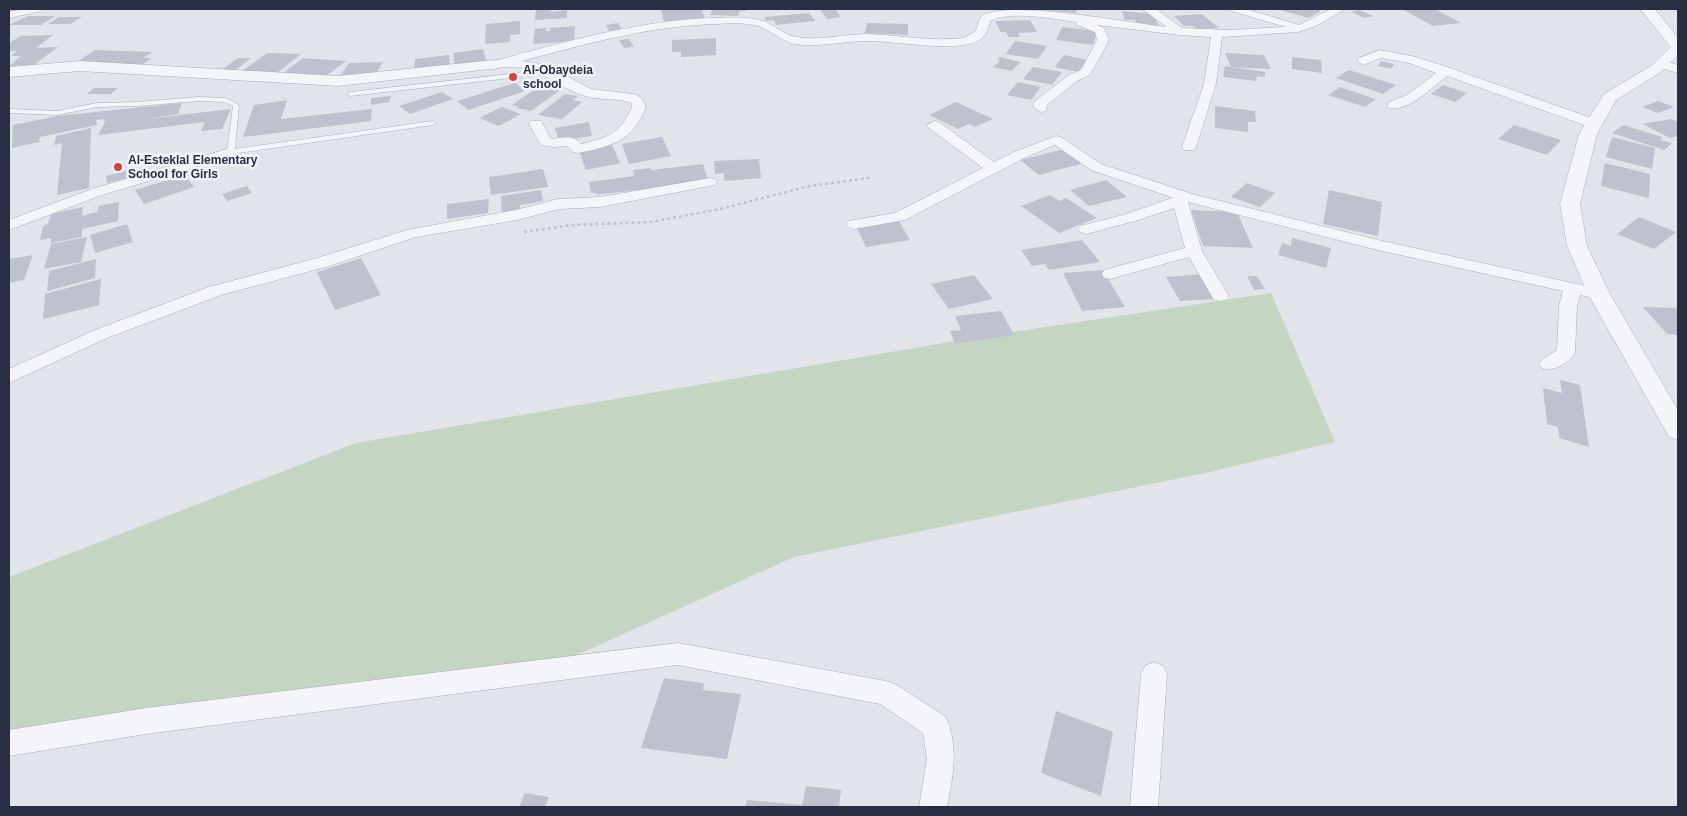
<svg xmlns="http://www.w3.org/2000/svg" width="1687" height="816" viewBox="0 0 1687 816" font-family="Helvetica,sans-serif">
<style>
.green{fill:#c4d5c2}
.building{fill:#bec2ce}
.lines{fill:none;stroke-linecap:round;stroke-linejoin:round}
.service-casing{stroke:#aaaeb9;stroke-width:1}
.minor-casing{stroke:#aaaeb9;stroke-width:1}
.tertiary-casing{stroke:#aaaeb9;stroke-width:1}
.path{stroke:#bfc2ca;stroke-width:2.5;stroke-dasharray:3 3;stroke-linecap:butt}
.service{fill:#f4f5f9;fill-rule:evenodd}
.minor{fill:#f4f5f9;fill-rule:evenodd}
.tertiary{fill:#f4f5f9;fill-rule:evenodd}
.poi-dot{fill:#d54045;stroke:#f1f3f8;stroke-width:2}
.labels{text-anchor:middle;stroke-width:5;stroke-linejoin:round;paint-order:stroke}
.far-poi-label{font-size:12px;font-weight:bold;fill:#282f43;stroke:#f1f3f8;text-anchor:start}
</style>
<rect width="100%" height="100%" fill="#e1e4eb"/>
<path class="green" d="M 1271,293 L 1335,442 L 1205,473 L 794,557 L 548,668 L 9,732 L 9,577 L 356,443 L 973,338 Z"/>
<g class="building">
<path d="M 536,9 L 551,9 L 551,12 L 567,10 L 567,18 L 535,20 Z"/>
<path d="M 667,9 L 701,9 L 705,18 L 664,22 L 661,10 Z"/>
<path d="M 713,9 L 747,9 L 746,11 L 740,11 L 738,16 L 710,15 Z"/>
<path d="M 820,9 L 835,9 L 841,17 L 827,19 Z"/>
<path d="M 1042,9 L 1077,9 L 1076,13 L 1041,10 Z"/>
<path d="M 1276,9 L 1315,9 L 1321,11 L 1309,18 Z"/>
<path d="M 1402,9 L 1435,9 L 1461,23 L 1433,26 Z"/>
<path d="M 1359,10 L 1373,16 L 1365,18 L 1351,12 Z"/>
<path d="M 1122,11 L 1154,14 L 1158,25 L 1136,24 L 1135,20 L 1125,20 Z"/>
<path d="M 809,13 L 815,21 L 776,25 L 774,20 L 766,21 L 764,17 Z"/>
<path d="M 1202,14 L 1219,28 L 1197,29 L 1193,26 L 1184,26 L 1174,16 Z"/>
<path d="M 28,16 L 55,16 L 41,25 L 9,25 Z"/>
<path d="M 59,17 L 82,17 L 70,24 L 48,24 Z"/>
<path d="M 1030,20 L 1037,32 L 1018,33 L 1020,37 L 1009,37 L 1006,32 L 1001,32 L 995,21 Z"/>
<path d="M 520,21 L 520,34 L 510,35 L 510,42 L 485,44 L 486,24 Z"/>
<path d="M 618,23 L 622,30 L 610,32 L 606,25 Z"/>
<path d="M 867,23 L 908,24 L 908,35 L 865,33 Z"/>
<path d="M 575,26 L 574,41 L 533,44 L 535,29 L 546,28 L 546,31 L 551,31 L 550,28 Z"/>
<path d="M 1062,27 L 1097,31 L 1093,45 L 1056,40 Z"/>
<path d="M 53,35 L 36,48 L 58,47 L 34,65 L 9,66 L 21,56 L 11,56 L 17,51 L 9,51 L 9,43 L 21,36 Z"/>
<path d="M 716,38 L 716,55 L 681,57 L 681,52 L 672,52 L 672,40 Z"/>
<path d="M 629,39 L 634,47 L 624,48 L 619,40 Z"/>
<path d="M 1015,41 L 1047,46 L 1038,59 L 1006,54 Z"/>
<path d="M 483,49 L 486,61 L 455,66 L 453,53 Z"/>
<path d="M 95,50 L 152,52 L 143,58 L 151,58 L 141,66 L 74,64 Z"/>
<path d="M 267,53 L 301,54 L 276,74 L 241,72 Z"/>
<path d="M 1225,53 L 1264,55 L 1271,69 L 1231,67 Z"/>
<path d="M 449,55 L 450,67 L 414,71 L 415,59 Z"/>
<path d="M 1064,55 L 1087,60 L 1078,72 L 1055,67 Z"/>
<path d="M 1000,57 L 1021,62 L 1011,71 L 993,67 L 1000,61 L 997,60 Z"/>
<path d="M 1292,57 L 1321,60 L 1322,73 L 1292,69 Z"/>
<path d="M 238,58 L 251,58 L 234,71 L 221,70 Z"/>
<path d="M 303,58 L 346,61 L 326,76 L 283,73 Z"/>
<path d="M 1381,61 L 1394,64 L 1391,69 L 1378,66 Z"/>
<path d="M 383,62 L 375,75 L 340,76 L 349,63 Z"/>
<path d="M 1225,66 L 1265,72 L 1265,77 L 1257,76 L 1256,81 L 1223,77 Z"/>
<path d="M 1033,67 L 1062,72 L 1052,85 L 1023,79 Z"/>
<path d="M 1349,70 L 1396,85 L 1383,94 L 1336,78 Z"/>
<path d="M 1018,82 L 1041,87 L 1031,100 L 1007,95 Z"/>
<path d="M 515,83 L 525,91 L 468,110 L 457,101 Z"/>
<path d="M 544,83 L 564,87 L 531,111 L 517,108 L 519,107 L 512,105 Z"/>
<path d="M 1443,85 L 1467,93 L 1455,102 L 1431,94 Z"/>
<path d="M 1340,87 L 1376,99 L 1365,107 L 1328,95 Z"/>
<path d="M 94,88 L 118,88 L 111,94 L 87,94 Z"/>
<path d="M 442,92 L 453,99 L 410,114 L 399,106 Z"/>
<path d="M 565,94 L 578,96 L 573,100 L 582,102 L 562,119 L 538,115 Z"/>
<path d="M 391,96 L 389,102 L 371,105 L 371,98 Z"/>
<path d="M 287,100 L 281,119 L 372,109 L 371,121 L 243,137 L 254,105 Z"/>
<path d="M 1658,101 L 1674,107 L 1658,113 L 1642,107 Z"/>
<path d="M 956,102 L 993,119 L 975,127 L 969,124 L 958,129 L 929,115 Z"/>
<path d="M 182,103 L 178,114 L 145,119 L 231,109 L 222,129 L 201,131 L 205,122 L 98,135 L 104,124 L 105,119 L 96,120 L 97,125 L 40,137 L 39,142 L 12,148 L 13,125 L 57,116 Z"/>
<path d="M 1215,106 L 1255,111 L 1256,122 L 1248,122 L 1248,132 L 1215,128 Z"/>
<path d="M 502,107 L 521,114 L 499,126 L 479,118 Z"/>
<path d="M 1671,119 L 1678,122 L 1678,136 L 1670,138 L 1642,124 Z"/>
<path d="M 589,122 L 592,136 L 559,141 L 555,128 Z"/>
<path d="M 1514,125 L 1561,140 L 1547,155 L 1498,139 Z"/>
<path d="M 1623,125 L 1662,137 L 1660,140 L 1672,143 L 1664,150 L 1612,133 Z"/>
<path d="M 91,128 L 89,188 L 57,195 L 62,143 L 54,145 L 56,136 Z"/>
<path d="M 662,137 L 671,156 L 629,164 L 622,144 Z"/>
<path d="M 1612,137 L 1655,148 L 1652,169 L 1606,157 Z"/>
<path d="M 612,145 L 620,163 L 586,170 L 579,151 Z"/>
<path d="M 1065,149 L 1084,163 L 1039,175 L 1020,160 Z"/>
<path d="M 249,155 L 256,161 L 244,165 L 238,159 Z"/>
<path d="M 759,159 L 761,178 L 724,181 L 724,173 L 715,174 L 714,161 Z"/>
<path d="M 1605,163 L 1650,174 L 1649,198 L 1601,186 Z"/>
<path d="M 703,164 L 708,181 L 596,195 L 597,193 L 591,193 L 589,182 L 634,176 L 633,170 L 650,168 L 651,170 Z"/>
<path d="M 133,169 L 135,176 L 107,183 L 106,176 Z"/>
<path d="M 543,169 L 548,187 L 491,195 L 489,177 Z"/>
<path d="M 184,175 L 194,187 L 144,204 L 135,190 Z"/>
<path d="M 1106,180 L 1127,197 L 1089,206 L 1070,190 Z"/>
<path d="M 1247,183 L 1275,193 L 1260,207 L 1231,197 Z"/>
<path d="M 247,186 L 252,193 L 227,201 L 222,194 Z"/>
<path d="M 541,190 L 543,201 L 520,205 L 520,210 L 502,214 L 501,196 Z"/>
<path d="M 1329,190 L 1382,202 L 1378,236 L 1323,224 Z"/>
<path d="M 1050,195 L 1059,201 L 1066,198 L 1097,218 L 1059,233 L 1021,206 Z"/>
<path d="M 489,199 L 488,213 L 447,219 L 447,204 Z"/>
<path d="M 119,202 L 118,221 L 82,229 L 82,237 L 51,243 L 51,238 L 40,240 L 43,226 L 48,224 L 51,214 L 83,207 L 82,216 L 97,212 L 99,206 Z"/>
<path d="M 1191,210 L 1237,212 L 1253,248 L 1203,246 Z"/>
<path d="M 1639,217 L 1676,232 L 1654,249 L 1617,234 Z"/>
<path d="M 897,218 L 910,240 L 866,247 L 855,224 Z"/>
<path d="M 127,224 L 133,242 L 95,253 L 90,235 Z"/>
<path d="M 87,237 L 81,262 L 44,269 L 51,244 Z"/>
<path d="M 1292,238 L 1331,248 L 1326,268 L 1278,255 L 1282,243 L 1291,246 Z"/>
<path d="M 1082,240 L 1100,262 L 1049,270 L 1045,264 L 1032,266 L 1021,250 Z"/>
<path d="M 33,255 L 24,280 L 9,283 L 9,259 Z"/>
<path d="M 361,258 L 381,295 L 335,310 L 317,272 Z"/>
<path d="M 96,259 L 95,278 L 47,291 L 49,271 Z"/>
<path d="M 1103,270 L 1125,307 L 1082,311 L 1063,273 Z"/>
<path d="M 1204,274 L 1218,299 L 1180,301 L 1166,277 Z"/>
<path d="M 974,275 L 993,299 L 949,309 L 931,284 Z"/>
<path d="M 1247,276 L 1257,276 L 1265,289 L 1254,290 Z"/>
<path d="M 101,279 L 99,305 L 43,319 L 45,294 Z"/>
<path d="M 1643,307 L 1678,308 L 1678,335 L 1667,334 Z"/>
<path d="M 1001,311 L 1014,335 L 955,344 L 950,331 L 961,330 L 955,316 Z"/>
<path d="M 1560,380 L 1580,385 L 1589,447 L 1559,438 L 1558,427 L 1547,424 L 1543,388 L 1562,393 Z"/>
<path d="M 664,678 L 704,683 L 703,690 L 741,694 L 727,759 L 641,748 Z"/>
<path d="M 1056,711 L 1113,732 L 1101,796 L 1041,773 Z"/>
<path d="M 806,786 L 841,790 L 839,807 L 745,807 L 747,800 L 802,805 Z"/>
<path d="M 525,793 L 549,797 L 545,807 L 519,807 Z"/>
</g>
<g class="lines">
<g class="service-casing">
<g id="service">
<path d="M 542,66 L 544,67 L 544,69 L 519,77 L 350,96 L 347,94 L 350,92 L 518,73 Z"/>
<path d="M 199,97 L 226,98 L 239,105 L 235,149 L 433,121 L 436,123 L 433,125 L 231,154 L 227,152 L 233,106 L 225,102 L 199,101 L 137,106 L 97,107 L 57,115 L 9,113 L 9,109 L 57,111 L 97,103 L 137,102 Z"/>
</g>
</g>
<g class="minor-casing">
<g id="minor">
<path d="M 23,9 L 43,9 L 41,11 L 9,18 L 9,12 Z"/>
<path d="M 1142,9 L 1156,9 L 1182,28 L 1228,30 L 1286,27 L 1231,11 L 1230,9 L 1246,9 L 1299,25 L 1331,9 L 1345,9 L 1318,25 L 1298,32 L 1222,37 L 1216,84 L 1196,147 L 1194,150 L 1184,150 L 1182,147 L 1204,84 L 1211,37 L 1180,35 L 1097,25 L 1104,28 L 1109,40 L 1090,75 L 1077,81 L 1047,105 L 1046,111 L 1041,112 L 1034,108 L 1033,104 L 1035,101 L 1069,75 L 1081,70 L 1097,40 L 1095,32 L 1077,25 L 1076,22 C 1054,19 1011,10 990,21 C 989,29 985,38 976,42 C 949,52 897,41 867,41 C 843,41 818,48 795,44 C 781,41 773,32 761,27 C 748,22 729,23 716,24 C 649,26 586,44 522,61 L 546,65 L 591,89 L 633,94 C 641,96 643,100 646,107 C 632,142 612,146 578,153 L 573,152 L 567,146 L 553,147 L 541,145 L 529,124 L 531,121 L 541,121 L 551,139 C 563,138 572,134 581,144 C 608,138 621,133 632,107 L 631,103 C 617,97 599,101 585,96 C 551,85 535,59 494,69 L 488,65 L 490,62 C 574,40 659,14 747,18 C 771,19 778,33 796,37 C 819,41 845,34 868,34 C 899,35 932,42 963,38 L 975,32 C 978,27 978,19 983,15 C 1011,0 1130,23 1167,27 Z"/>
<path d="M 1380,50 L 1416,57 L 1450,68 L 1600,121 L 1602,124 L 1600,127 L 1590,127 L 1447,76 C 1433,87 1408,112 1389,108 L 1387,105 L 1389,102 L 1407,95 L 1436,73 L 1409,63 L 1381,58 L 1363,65 L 1357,61 L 1359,58 Z"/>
<path d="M 1661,60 L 1678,65 L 1678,73 L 1657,67 L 1655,64 L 1657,61 Z"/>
<path d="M 934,121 L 939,122 L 994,162 L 1014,152 L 1056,136 L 1061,137 L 1101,164 L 1192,194 L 1378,240 L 1599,289 L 1605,290 L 1608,294 L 1605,298 L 1599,299 L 1580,295 L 1577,306 L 1575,353 C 1569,363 1554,372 1542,368 L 1539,364 L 1542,360 L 1557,350 L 1559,306 L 1563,291 L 1378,250 L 1188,202 L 1202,251 L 1229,296 L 1226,300 L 1220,301 L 1214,300 L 1189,257 L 1110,279 L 1104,278 L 1102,274 L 1104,270 L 1185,248 L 1174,208 L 1135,221 L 1086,234 L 1080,232 L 1078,229 L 1080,226 L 1123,215 L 1172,198 L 1171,197 L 1091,170 L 1055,145 L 1024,158 L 905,220 L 854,229 L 848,227 L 846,224 L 848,221 L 895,213 L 983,168 L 929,128 L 927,125 Z"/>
<path d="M 231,148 L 236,149 L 238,152 L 236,155 L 102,195 L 9,230 L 9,220 L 92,189 Z"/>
<path d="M 710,178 L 715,179 L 717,182 L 715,185 L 600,207 L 559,209 L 517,220 L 416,237 L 329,266 L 221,295 L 107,338 L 9,383 L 9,369 L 95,330 L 209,287 L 317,258 L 407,230 L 516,210 L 558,199 L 600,197 Z"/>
<path d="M 678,643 L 886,681 L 895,684 L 946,717 C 959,747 953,777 947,807 L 919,807 L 927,759 L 923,733 L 880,704 L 678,665 L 146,734 L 9,756 L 9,730 L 146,708 Z"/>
<path d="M 1154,662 L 1163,666 L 1167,674 L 1158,807 L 1130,807 L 1141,674 L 1145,666 Z"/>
</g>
</g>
<g class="tertiary-casing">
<g id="tertiary">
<path d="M 1640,9 L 1655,9 L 1678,38 L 1678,55 L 1661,72 L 1616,100 L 1597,134 L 1580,204 L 1587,246 L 1610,294 L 1678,410 L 1678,440 L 1669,437 L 1588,294 L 1567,246 L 1560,204 L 1579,134 L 1604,94 L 1651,66 L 1671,47 Z"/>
<path d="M 494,60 L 499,62 L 502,65 L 499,68 L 338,86 L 80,71 L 9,77 L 9,67 L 80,61 L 338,76 Z"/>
</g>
</g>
<path class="path" d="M 524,232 L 572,225 L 651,222 L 720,209 L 810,186 L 870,178"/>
<use href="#service" class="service"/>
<use href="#minor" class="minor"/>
<use href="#tertiary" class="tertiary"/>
</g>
<g class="poi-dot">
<circle cx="513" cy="77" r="5"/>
<circle cx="118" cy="167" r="5"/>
</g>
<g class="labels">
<g class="far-poi-label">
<text x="523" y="74">Al-Obaydeia<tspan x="523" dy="14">school</tspan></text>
<text x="128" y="164">Al-Esteklal Elementary<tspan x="128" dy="14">School for Girls</tspan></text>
</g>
</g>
<rect width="1687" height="816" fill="none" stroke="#282f43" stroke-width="20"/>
</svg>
